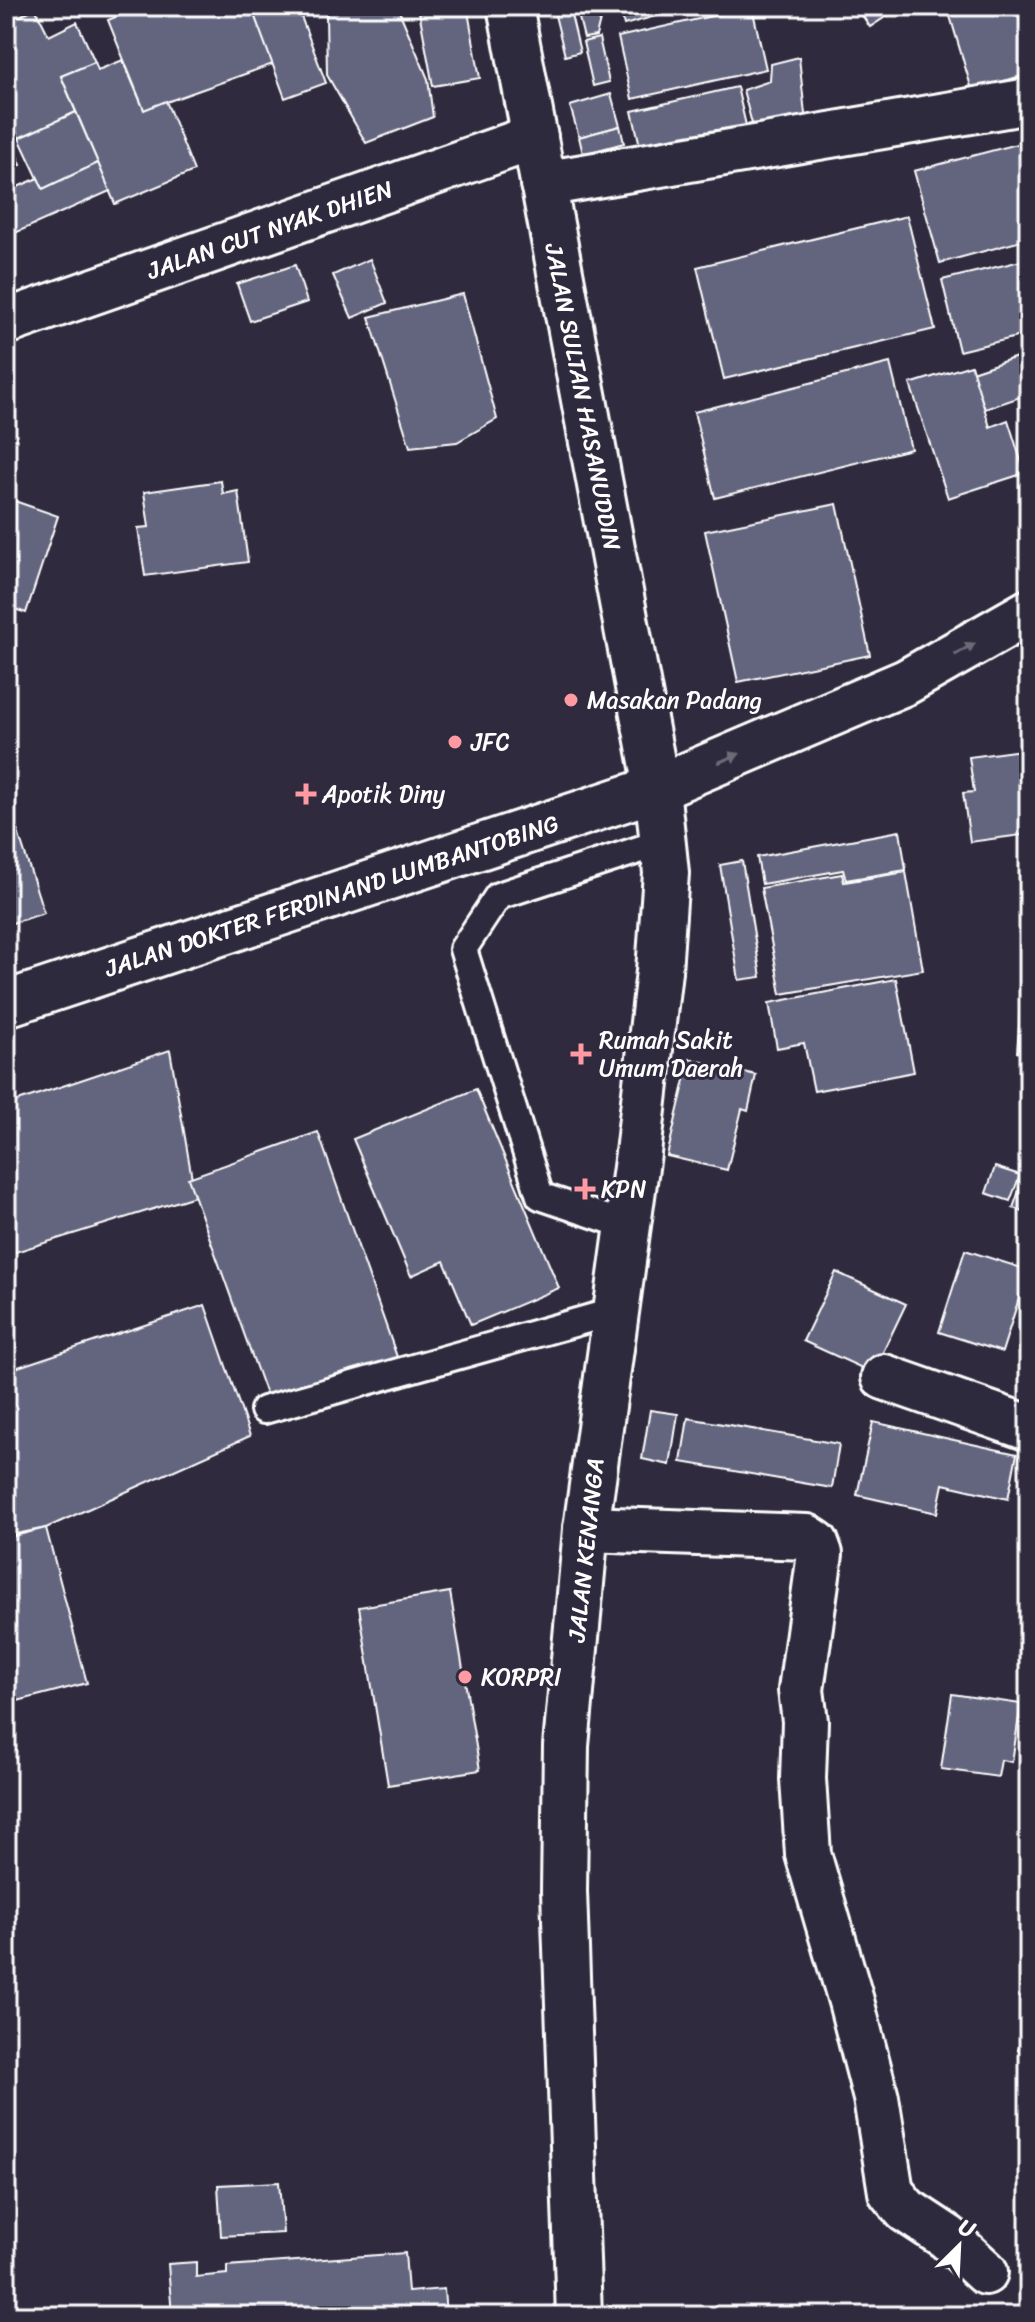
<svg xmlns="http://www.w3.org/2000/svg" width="1035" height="2322" viewBox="0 0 1035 2322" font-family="Sriracha,sans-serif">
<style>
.building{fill:#63657f;stroke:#fff;stroke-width:2}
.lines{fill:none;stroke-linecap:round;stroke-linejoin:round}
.service-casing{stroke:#fff;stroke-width:32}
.minor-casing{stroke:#fff;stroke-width:50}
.tertiary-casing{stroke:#fff;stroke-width:50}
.service{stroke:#2f2a3d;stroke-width:26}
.minor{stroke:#2f2a3d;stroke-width:44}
.tertiary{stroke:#2f2a3d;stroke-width:44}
.oneway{fill:#6d6a77}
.poi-dot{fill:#ff9aa2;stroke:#2f2a3d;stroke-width:3}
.labels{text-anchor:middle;stroke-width:6;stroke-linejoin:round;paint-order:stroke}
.street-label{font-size:24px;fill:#fff;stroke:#2f2a3d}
.poi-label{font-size:24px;fill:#fff;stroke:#2f2a3d;text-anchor:start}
</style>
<rect width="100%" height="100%" fill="#2f2a3d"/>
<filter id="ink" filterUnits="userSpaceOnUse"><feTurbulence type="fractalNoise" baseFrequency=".0125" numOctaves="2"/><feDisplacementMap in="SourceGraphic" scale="16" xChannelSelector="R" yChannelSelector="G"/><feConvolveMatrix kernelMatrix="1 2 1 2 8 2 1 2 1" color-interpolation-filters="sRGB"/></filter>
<g filter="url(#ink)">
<g class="building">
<path d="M 132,6 L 251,6 L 273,64 L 144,110 L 108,20 L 133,10 Z"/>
<path d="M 251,6 L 297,6 L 326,83 L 285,98 Z"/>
<path d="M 342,6 L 397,6 L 428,79 L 433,117 L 366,143 L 327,75 L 326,14 Z"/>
<path d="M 418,6 L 467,6 L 480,78 L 433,86 Z"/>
<path d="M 569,6 L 580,52 L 565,56 L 553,7 Z"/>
<path d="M 576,6 L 596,6 L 600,20 L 596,36 L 584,38 Z"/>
<path d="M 619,6 L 691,6 L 624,25 Z"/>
<path d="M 856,6 L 902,6 L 870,27 Z"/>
<path d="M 947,6 L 1029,6 L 1029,74 L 972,90 Z"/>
<path d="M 752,7 L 766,69 L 632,99 L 618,37 Z"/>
<path d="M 35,8 L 49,36 L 77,22 L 95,62 L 61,76 L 76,112 L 19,138 L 6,111 L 6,23 Z"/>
<path d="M 599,38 L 609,82 L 593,86 L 583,42 Z"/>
<path d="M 799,57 L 806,124 L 755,135 L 743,90 L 770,81 L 771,64 Z"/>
<path d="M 123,60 L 144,110 L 166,101 L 194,171 L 115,204 L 61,76 L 95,62 L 98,70 Z"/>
<path d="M 737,87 L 748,134 L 643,159 L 632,111 Z"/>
<path d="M 611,94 L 620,126 L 579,137 L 570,106 Z"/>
<path d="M 76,112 L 98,163 L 43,189 L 19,138 Z"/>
<path d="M 620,126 L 624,143 L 583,154 L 579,137 Z"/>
<path d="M 6,131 L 21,165 L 6,170 Z"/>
<path d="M 1029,141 L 1029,239 L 940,263 L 914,171 Z"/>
<path d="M 98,163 L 110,191 L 15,233 L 6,212 L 6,192 L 38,178 L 43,189 Z"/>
<path d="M 907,216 L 935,329 L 724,379 L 697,267 Z"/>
<path d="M 370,259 L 387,303 L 352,318 L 333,275 Z"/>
<path d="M 1029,259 L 1029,334 L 959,351 L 942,280 Z"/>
<path d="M 295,265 L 307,302 L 250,321 L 237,284 Z"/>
<path d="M 463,294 L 497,419 L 457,442 L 410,447 L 369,317 Z"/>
<path d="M 1029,353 L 1029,394 L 985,409 L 972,372 Z"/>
<path d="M 890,363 L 911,449 L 715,498 L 694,412 Z"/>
<path d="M 971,365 L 990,427 L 1008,420 L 1025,473 L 948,498 L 910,384 Z"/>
<path d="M 221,481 L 223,494 L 238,491 L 248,562 L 145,576 L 138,528 L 149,527 L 144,492 Z"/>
<path d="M 6,498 L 58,516 L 26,613 L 6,606 Z"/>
<path d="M 837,504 L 870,655 L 738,682 L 705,531 Z"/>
<path d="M 1029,749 L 1029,834 L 970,842 L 963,793 L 974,792 L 969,757 Z"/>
<path d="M 6,795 L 44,913 L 6,925 Z"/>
<path d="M 900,831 L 906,870 L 846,880 L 843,870 L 762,884 L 757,857 Z"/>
<path d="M 742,861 L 761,977 L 739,980 L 720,865 Z"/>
<path d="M 906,872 L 923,970 L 781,994 L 761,888 L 842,874 L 844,882 Z"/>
<path d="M 1023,974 L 1029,975 L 1029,1053 L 1017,1052 Z"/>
<path d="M 896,979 L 914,1072 L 814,1091 L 804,1043 L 777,1048 L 769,1003 Z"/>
<path d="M 170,1050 L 195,1196 L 6,1255 L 6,1105 Z"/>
<path d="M 690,1059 L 756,1075 L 748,1111 L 742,1109 L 727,1170 L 667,1156 Z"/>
<path d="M 476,1089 L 559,1288 L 471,1325 L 444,1261 L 411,1276 L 353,1139 Z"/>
<path d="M 318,1132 L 397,1357 L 269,1403 L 188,1178 Z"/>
<path d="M 1029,1162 L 1029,1213 L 1013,1208 Z"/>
<path d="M 995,1167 L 1020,1175 L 1010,1201 L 986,1193 Z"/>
<path d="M 965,1250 L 1028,1270 L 1002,1352 L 939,1332 Z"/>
<path d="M 836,1272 L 906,1304 L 873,1373 L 803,1341 Z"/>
<path d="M 205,1305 L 250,1436 L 46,1528 L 6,1536 L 6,1371 Z"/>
<path d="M 650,1410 L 678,1414 L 670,1465 L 642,1459 Z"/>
<path d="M 688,1418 L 839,1444 L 832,1488 L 681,1462 Z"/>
<path d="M 873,1422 L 1017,1454 L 1008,1499 L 943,1484 L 937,1513 L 857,1495 Z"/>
<path d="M 46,1528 L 87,1683 L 6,1704 L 6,1538 Z"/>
<path d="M 450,1592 L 480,1770 L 388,1785 L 359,1607 Z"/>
<path d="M 952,1694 L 1021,1704 L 1012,1762 L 1001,1760 L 998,1777 L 941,1769 Z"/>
<path d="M 1029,2026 L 1029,2055 L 1018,2050 Z"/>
<path d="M 279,2182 L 283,2233 L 221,2236 L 218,2185 Z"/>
<path d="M 405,2253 L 408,2292 L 444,2289 L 446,2316 L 172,2316 L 168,2264 L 196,2262 L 196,2277 L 227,2274 L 227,2266 Z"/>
</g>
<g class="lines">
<g class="service-casing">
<g id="service">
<path d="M 628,1226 L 540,1196 L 463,949 L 498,896 L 663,842"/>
<path d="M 264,1410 L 616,1311"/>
</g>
</g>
<g class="minor-casing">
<g id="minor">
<path d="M 543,184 L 1029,101"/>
<path d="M 6,322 L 535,137"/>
<path d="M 6,1004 L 657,788 L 906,682 L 1029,612"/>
<path d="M 884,1377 L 1029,1428"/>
<path d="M 586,1529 L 807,1537 L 816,1543 L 820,1554 L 801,1690 L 805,1721 L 803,1779 L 808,1854 L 851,2001 L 876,2098 L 891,2192 L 906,2210 L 947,2237 L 985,2272"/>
</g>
</g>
<g class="tertiary-casing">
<path id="tertiary" d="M 510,6 L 657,788 L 666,873 L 659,971 L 638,1153 L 586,1529 L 566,1746 L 564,1891 L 579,2316"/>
</g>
<use href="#service" class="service"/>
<use href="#minor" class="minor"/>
<use href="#tertiary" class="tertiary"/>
</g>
<defs><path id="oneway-solid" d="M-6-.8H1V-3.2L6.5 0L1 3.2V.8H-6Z" transform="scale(2)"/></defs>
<g class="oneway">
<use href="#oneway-solid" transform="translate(965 649) rotate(-30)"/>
<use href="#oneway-solid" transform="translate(729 758) rotate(-23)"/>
</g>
</g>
<g class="poi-dot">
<circle cx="571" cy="700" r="8"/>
<circle cx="455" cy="742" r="8"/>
<path d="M302 782h8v8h8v8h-8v8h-8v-8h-8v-8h8z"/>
<path d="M577 1042h8v8h8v8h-8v8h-8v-8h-8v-8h8z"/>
<path d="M581 1177h8v8h8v8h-8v8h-8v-8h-8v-8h8z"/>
<circle cx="465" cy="1677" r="8"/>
</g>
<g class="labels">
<g class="street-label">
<text transform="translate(270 230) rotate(-19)" y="8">JALAN CUT NYAK DHIEN</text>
<text transform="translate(583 397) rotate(79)" y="8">JALAN SULTAN HASANUDDIN</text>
<text transform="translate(332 896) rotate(-18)" y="8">JALAN DOKTER FERDINAND LUMBANTOBING</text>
<text transform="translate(586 1550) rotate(-84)" y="8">JALAN KENANGA</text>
</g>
<g class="poi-label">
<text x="587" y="708">Masakan Padang</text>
<text x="471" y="750">JFC</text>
<text x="322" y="802">Apotik Diny</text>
<text x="599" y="1048">Rumah Sakit<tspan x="599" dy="28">Umum Daerah</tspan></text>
<text x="601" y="1197">KPN</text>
<text x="481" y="1685">KORPRI</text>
</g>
</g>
<rect width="1035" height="2322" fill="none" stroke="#2f2a3d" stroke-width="32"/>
<rect x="16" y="16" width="1003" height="2290" fill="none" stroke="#fff" stroke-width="3" filter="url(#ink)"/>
<g transform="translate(959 2246) rotate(24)" stroke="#2f2a3d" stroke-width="6" paint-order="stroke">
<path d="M0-6L14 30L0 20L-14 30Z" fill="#ffffff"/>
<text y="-12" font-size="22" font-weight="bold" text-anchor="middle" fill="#ffffff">U</text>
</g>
</svg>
